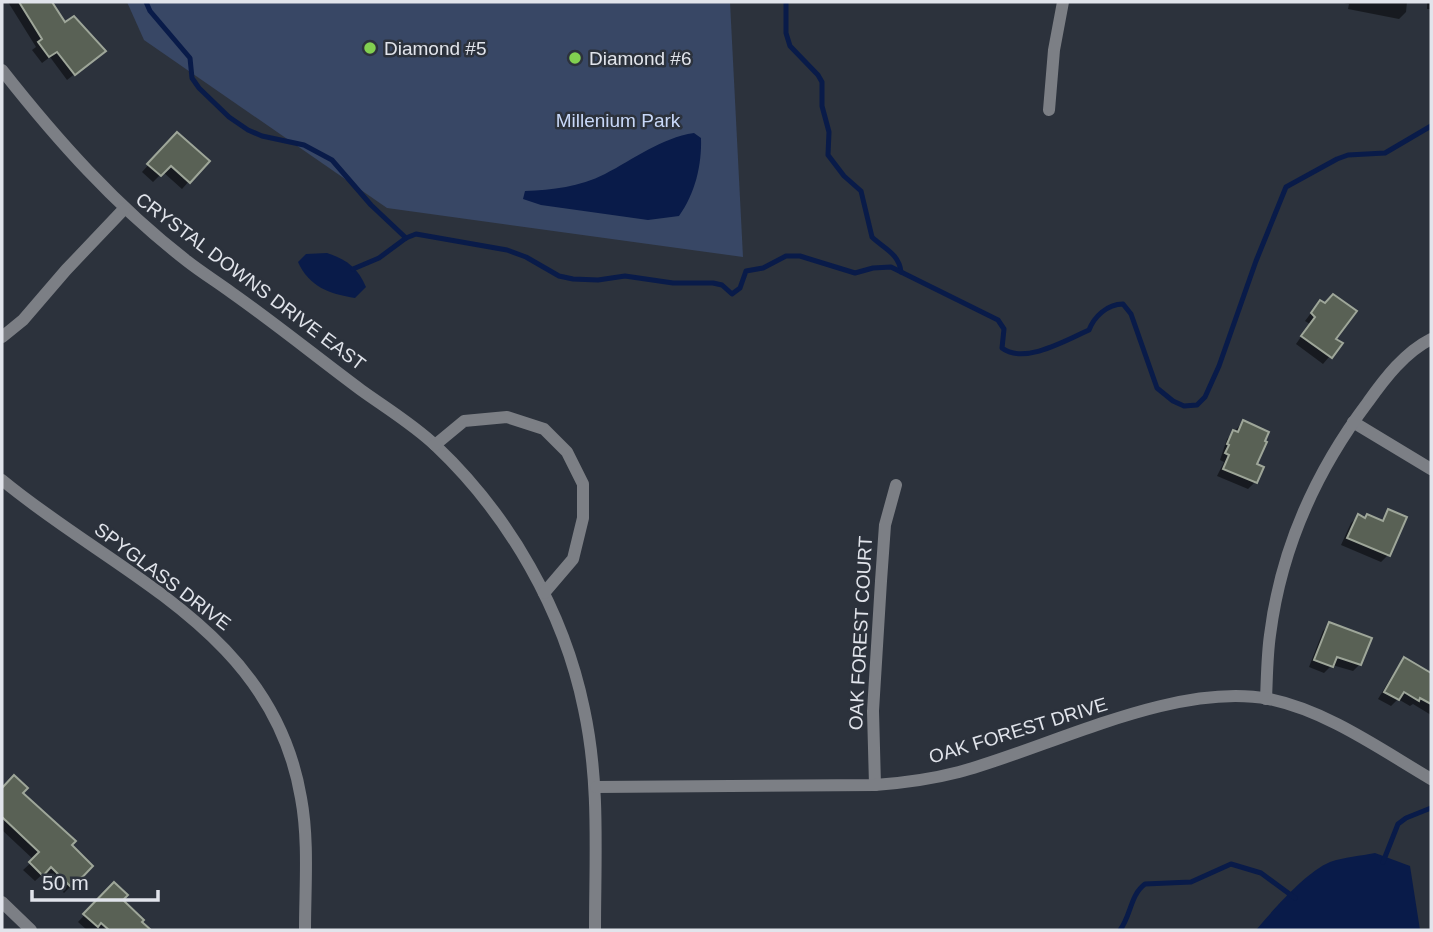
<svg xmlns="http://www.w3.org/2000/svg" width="1433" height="932" viewBox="0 0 1433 932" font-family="Helvetica,sans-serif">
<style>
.green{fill:#384765}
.water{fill:#091b49}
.shadow{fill:#0007}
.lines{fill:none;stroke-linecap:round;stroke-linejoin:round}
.stream{stroke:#091b49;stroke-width:5}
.building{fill:#596155;stroke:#9ea699;stroke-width:2}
.minor{stroke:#7c7f85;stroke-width:12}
.poi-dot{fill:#82d050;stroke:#2c323c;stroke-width:2.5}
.labels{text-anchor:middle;stroke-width:5;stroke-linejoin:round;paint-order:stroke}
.poi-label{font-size:19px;fill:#e1e4eb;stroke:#2c323c;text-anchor:start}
.park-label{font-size:19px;fill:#c8d8f8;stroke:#2c323c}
.street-label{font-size:19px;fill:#e1e4eb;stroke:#2c323c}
</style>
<rect width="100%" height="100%" fill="#2c323c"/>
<path class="green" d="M 127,2 L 730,2 L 743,257 L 387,208 L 144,40 Z"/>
<g class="water">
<path d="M 694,133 L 701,138 C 702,165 695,194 679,216 L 648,220 L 541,205 L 523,199 L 525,191 C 553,190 579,187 605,174 C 634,159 661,138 694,133 Z"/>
<path d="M 327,253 C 346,259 358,268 366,287 L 355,298 C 330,294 309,287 298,262 L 306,254 Z"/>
<path d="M 1375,853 L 1410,866 L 1420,930 L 1256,930 C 1273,910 1306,872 1330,862 C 1344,857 1361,856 1375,853 Z"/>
</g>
<g class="shadow">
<path d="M 8,2 L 50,2 L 65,25 L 104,51 L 67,80 L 50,57 L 42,63 L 32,50 L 36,47 Z"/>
<path d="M 1339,2 L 1407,2 L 1406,12 L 1399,19 L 1348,9 L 1349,4 Z"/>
<rect x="1427" y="2" width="4" height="7"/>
<path d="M 170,141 L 207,161 L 182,189 L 163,172 L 153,182 L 142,172 Z"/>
<path d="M 1314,309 L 1334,339 L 1340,344 L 1323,364 L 1296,344 L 1310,324 L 1305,321 Z"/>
<path d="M 1243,422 L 1255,465 L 1262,468 L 1255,482 L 1248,489 L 1217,476 L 1224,462 L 1220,460 L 1227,439 Z"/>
<path d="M 1389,512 L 1388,555 L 1381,562 L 1341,545 L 1351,523 L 1358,516 L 1380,522 Z"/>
<path d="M 1330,624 L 1360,664 L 1353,671 L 1332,665 L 1324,673 L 1309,667 L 1323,631 Z"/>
<path d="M 1405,659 L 1431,675 L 1431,715 L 1413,704 L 1410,706 L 1398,699 L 1391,706 L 1378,699 L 1398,666 Z"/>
<path d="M 14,777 L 20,793 L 91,866 L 64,893 L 44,873 L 35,881 L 23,870 L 34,860 L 2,830 L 2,790 Z"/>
<path d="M 114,884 L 121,900 L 147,929 L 145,930 L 87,930 L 78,922 Z"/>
</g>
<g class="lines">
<g class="stream">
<path d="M 146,2 L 150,11 L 190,58 L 192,78 L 199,88 L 229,117 L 248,130 L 262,136 L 304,145 L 332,160 L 371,205 L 406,238"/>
<path d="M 786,2 L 786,33 L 790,46 L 818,75 L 822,82 L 822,106 L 829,132 L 828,155 L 844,176 L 861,191 L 872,237 C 883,248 899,253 901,272"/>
<path d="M 353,269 L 379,258 L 406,238 L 416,234 L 507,250 L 526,257 L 559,276 L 573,279 L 598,280 L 625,276 L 673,283 L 713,283 L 722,285 L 732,294 L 740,288 L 746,271 L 763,268 L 786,256 L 800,256 L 855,273 L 873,268 L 891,267 L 998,320 L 1004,329 L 1002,348 C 1024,365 1067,340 1089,330 C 1094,317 1107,304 1123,304 L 1131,314 L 1157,388 L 1173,401 L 1184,406 L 1197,405 L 1205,397 L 1219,366 L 1256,261 L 1286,187 L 1337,159 L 1348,155 L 1385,153 L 1431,126"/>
<path d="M 1383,862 L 1398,824 L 1406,818 L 1431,808"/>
<path d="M 1120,930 C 1131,916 1130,895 1145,884 L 1191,882 L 1231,864 L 1261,873 L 1295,898"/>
</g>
</g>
<g class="building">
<path d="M 19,2 L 52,2 L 65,22 L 74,16 L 106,51 L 75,75 L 57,52 L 49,57 L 38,42 L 42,39 Z"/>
<path d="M 177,132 L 210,161 L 190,183 L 171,166 L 161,176 L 147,164 Z"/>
<path d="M 1333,294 L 1357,311 L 1336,339 L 1343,343 L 1332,358 L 1301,336 L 1315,317 L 1311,313 L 1320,300 L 1325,303 Z"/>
<path d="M 1243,420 L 1269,432 L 1265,441 L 1267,442 L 1257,464 L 1264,467 L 1257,483 L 1223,469 L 1229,455 L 1225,453 L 1229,445 L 1227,444 L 1233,430 L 1238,432 Z"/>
<path d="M 1388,509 L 1407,517 L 1390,556 L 1347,538 L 1358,514 L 1365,518 L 1367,514 L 1383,521 Z"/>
<path d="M 1329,622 L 1372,638 L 1361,665 L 1337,657 L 1333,667 L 1314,660 Z"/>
<path d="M 1404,657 L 1431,673 L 1431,704 L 1420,698 L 1419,701 L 1404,692 L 1399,700 L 1384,692 Z"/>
<path d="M 14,775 L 28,788 L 23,793 L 76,841 L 72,845 L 93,866 L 72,888 L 51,867 L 43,876 L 29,862 L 39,852 L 2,817 L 2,788 Z"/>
<path d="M 114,882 L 128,895 L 123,900 L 144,920 L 142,922 L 151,930 L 109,930 L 101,923 L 98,927 L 83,914 Z"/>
</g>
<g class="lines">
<g class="minor">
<path d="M 2,70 C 57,140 116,206 187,261 C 201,272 217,282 232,293 C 276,324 318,358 361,390 C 386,408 414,425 436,446 C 509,515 564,611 584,709 C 600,783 595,855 595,930"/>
<path d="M 1049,110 L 1054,50 L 1063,2"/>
<path d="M 2,337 L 23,320 L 66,270 L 124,209"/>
<path d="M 1353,422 L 1431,469"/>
<path d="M 435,445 L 464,421 L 507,417 L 544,429 L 567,452 L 583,484 L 583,518 L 573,559 L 544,593"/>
<path d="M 2,480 C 118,576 273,631 301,798 C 309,841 305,887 305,930"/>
<path d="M 1266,699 C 1267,678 1267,656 1270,635 C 1281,548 1316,471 1368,402 C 1385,378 1405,352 1431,339"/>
<path d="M 875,785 L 873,711 L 881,581 L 885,525 L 896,485"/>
<path d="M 596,787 L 875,785 C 903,783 932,779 959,772 C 1049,748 1175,681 1269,699 C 1327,711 1380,749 1431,779"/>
<path d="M 2,902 L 31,930"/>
</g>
</g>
<g class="poi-dot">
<circle cx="370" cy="48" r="7"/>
<circle cx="575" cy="58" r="7"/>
</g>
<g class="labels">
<g class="poi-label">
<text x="384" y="55">Diamond #5</text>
<text x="589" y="65">Diamond #6</text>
</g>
<g class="park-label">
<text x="618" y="127">Millenium Park</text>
</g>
<g class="street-label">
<text transform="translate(251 281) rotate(37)" y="7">CRYSTAL DOWNS DRIVE EAST</text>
<text transform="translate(163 576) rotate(37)" y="7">SPYGLASS DRIVE</text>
<text transform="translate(860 633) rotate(-87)" y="7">OAK FOREST COURT</text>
<text transform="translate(1018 730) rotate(-17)" y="7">OAK FOREST DRIVE</text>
</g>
</g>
<rect width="1433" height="932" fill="none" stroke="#e1e4eb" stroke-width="7"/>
<path d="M32 890v10h126v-10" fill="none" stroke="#e1e4eb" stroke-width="3.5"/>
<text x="42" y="890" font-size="21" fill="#e1e4eb" stroke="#2c323c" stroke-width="5" paint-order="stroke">50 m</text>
</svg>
